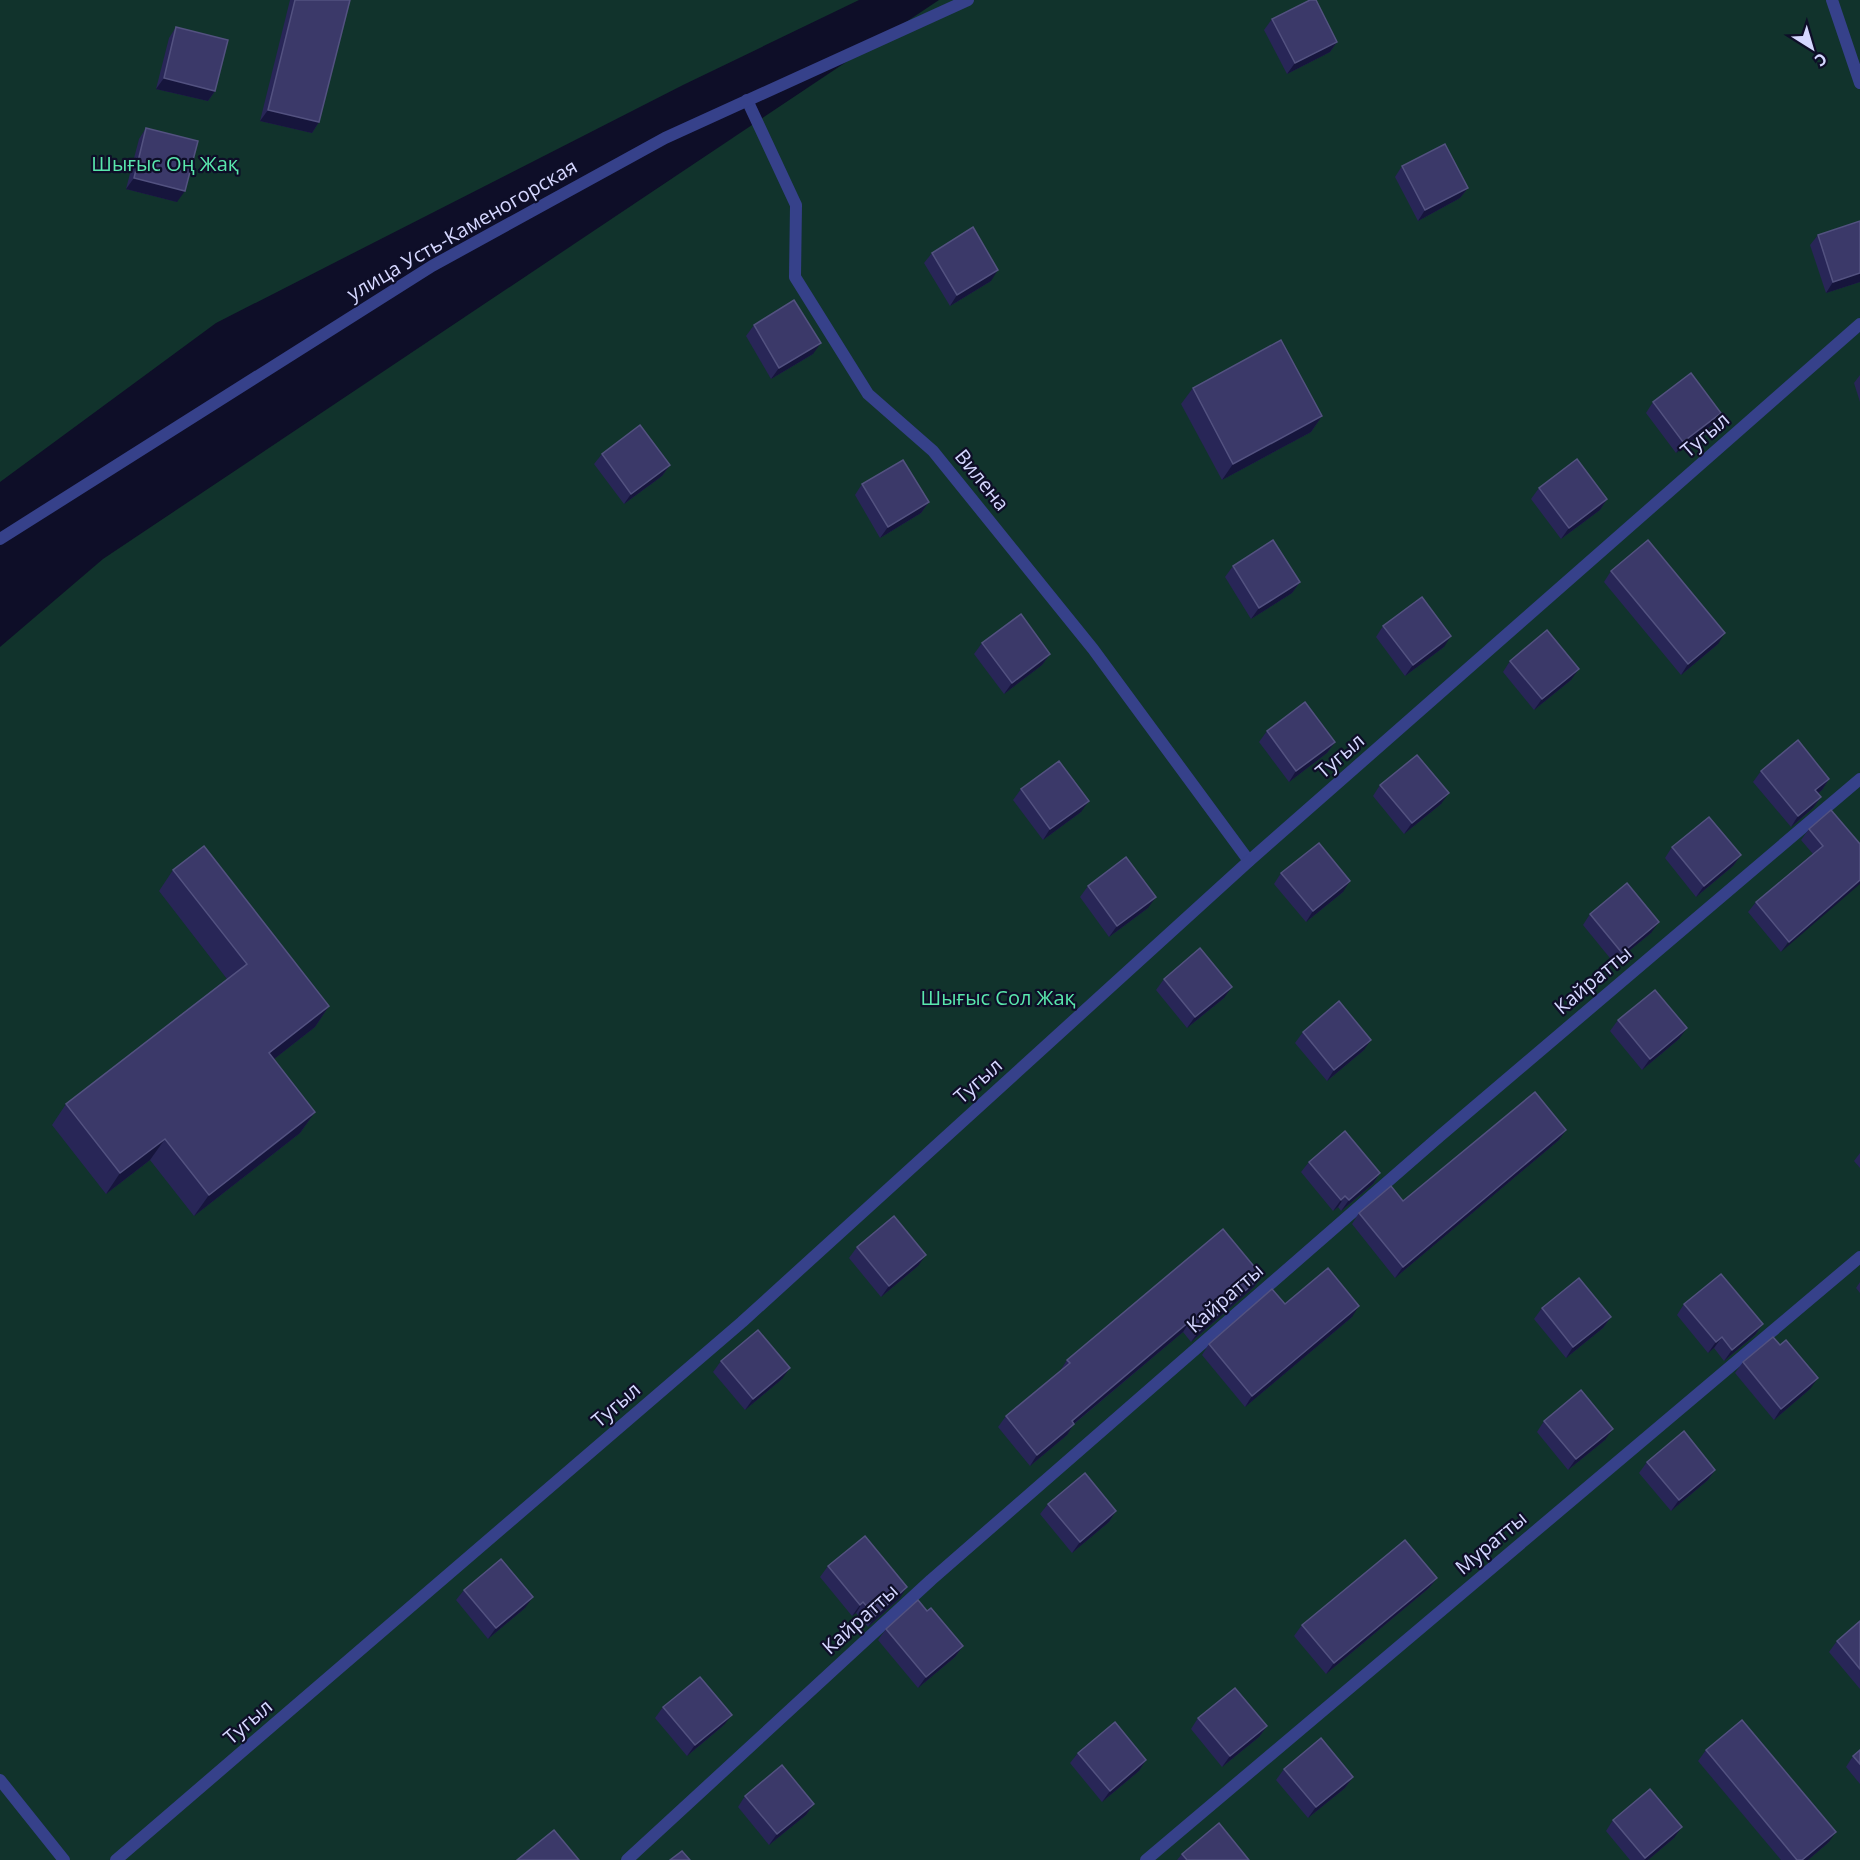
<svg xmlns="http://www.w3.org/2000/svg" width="1860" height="1860" viewBox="0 0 1860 1860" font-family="'Open Sans',sans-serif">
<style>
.green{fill:#11332c}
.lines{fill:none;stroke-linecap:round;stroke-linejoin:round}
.minor{stroke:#36418a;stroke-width:12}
.tertiary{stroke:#36418a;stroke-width:12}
.wall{fill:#282657}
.shaded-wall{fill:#16153c}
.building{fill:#3b3969;stroke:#535280;stroke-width:1.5}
.labels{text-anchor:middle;stroke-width:4.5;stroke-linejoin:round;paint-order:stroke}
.park-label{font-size:20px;fill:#59e7ac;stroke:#0e0e28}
.street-label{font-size:20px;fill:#d5d7ff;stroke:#0e0e28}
</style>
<rect width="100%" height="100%" fill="#0e0e28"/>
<g class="green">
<path d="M 0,0 L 859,0 L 683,85 L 216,323 L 0,482 Z"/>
<path d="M 939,0 L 1860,0 L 1860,1860 L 0,1860 L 0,647 L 103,559 Z"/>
</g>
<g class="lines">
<g class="minor">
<path d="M 1832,0 L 1860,83"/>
<path d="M 747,100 L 796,205 L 795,277 L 868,394 L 933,451 L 1093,649 L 1249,861"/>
<path d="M 0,1780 L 64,1860"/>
<path d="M 116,1860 L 742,1322 L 1249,861 L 1860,324"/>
<path d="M 627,1860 L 931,1580 L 1440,1136 L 1860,779"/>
<path d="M 1146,1860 L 1860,1257"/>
</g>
<path class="tertiary" d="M 0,539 L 432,266 L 665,138 L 968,0"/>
</g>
<g class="wall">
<path d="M 290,0 L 350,0 L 319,122 L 312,133 L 260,121 Z"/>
<path d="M 1272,19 L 1337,42 L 1330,52 L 1287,74 L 1264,30 Z"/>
<path d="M 176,27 L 215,91 L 208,101 L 156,89 L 169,38 Z"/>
<path d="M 146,128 L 177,202 L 126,189 L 139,139 Z"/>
<path d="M 1402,166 L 1468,188 L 1460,198 L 1418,221 L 1395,177 Z"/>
<path d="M 1818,235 L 1860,282 L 1826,293 L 1810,245 Z"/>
<path d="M 932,253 L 991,281 L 950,306 L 924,263 Z"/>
<path d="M 754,325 L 813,354 L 771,379 L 746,336 Z"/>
<path d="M 1860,375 L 1860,402 L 1854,383 Z"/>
<path d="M 1193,388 L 1322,416 L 1311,432 L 1222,480 L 1181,404 Z"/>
<path d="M 1653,402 L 1721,413 L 1714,424 L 1676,453 L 1646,413 Z"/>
<path d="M 602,454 L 670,465 L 662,476 L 624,504 L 594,464 Z"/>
<path d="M 862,484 L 929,502 L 921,513 L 880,538 L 855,495 Z"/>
<path d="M 1539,488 L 1607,499 L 1600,510 L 1561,539 L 1531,499 Z"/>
<path d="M 1233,566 L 1300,582 L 1292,593 L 1251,619 L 1225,577 Z"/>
<path d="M 1611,571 L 1718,644 L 1681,675 L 1604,582 Z"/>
<path d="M 1383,626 L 1444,647 L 1405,676 L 1376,637 Z"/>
<path d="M 982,643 L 1050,654 L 1042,665 L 1004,694 L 974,654 Z"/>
<path d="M 1510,661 L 1571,680 L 1534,710 L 1503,672 Z"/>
<path d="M 1267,731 L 1335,742 L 1327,753 L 1289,782 L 1259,742 Z"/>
<path d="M 1761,771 L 1829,779 L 1822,790 L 1818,793 L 1821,797 L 1813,808 L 1791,827 L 1753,782 Z"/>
<path d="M 1380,785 L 1441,804 L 1404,834 L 1373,796 Z"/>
<path d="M 1021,789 L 1081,812 L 1043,840 L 1013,800 Z"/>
<path d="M 1809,829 L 1860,844 L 1781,952 L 1748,912 L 1756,902 L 1813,854 L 1801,840 Z"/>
<path d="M 1672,847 L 1741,855 L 1733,866 L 1696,897 L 1665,858 Z"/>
<path d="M 173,870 L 329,1006 L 315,1027 L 274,1059 L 315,1112 L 300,1133 L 194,1216 L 150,1160 L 106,1194 L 52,1125 L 66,1104 L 227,979 L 159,891 Z"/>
<path d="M 1281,873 L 1343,892 L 1306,922 L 1274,884 Z"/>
<path d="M 1088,886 L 1148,908 L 1109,937 L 1080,897 Z"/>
<path d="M 1590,914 L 1651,933 L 1614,963 L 1583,925 Z"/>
<path d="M 1164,979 L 1224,998 L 1187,1028 L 1156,990 Z"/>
<path d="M 1618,1020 L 1679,1039 L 1642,1070 L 1610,1031 Z"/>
<path d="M 1303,1032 L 1364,1050 L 1327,1081 L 1295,1043 Z"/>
<path d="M 1566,1130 L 1559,1140 L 1395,1278 L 1352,1224 L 1359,1213 L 1403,1201 Z"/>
<path d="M 1860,1153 L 1860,1168 L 1854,1161 Z"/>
<path d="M 1309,1162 L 1380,1173 L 1373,1184 L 1341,1211 L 1338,1207 L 1333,1211 L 1301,1172 Z"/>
<path d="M 857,1247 L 918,1266 L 881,1297 L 849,1258 Z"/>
<path d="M 1262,1276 L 1254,1287 L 1191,1342 L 1183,1332 L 1074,1424 L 1067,1435 L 1030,1466 L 998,1427 L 1006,1416 L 1060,1371 L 1067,1360 Z"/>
<path d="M 1860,1282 L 1860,1293 L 1856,1288 Z"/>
<path d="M 1285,1304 L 1352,1317 L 1245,1407 L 1202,1355 L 1209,1344 Z"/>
<path d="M 1684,1304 L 1763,1324 L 1755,1335 L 1724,1361 L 1714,1348 L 1708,1353 L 1677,1315 Z"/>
<path d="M 1542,1308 L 1611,1317 L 1603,1328 L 1566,1358 L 1534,1319 Z"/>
<path d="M 1780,1345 L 1810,1389 L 1774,1420 L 1735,1373 L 1743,1362 Z"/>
<path d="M 721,1361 L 782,1379 L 745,1410 L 713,1372 Z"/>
<path d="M 1544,1421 L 1605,1440 L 1568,1470 L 1537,1432 Z"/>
<path d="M 1647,1462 L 1715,1470 L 1708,1480 L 1671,1511 L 1639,1473 Z"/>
<path d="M 1048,1504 L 1116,1511 L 1109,1522 L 1072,1553 L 1040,1514 Z"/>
<path d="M 828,1566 L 900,1598 L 868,1627 L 856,1613 L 852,1616 L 820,1577 Z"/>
<path d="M 1437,1578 L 1429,1588 L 1326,1674 L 1294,1636 L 1302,1625 Z"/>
<path d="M 464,1590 L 525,1608 L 488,1639 L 456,1600 Z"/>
<path d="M 927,1611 L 963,1646 L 955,1657 L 918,1688 L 878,1640 L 886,1629 Z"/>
<path d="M 1860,1621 L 1860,1689 L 1829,1652 L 1837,1641 Z"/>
<path d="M 663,1707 L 724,1725 L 687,1756 L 655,1718 Z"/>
<path d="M 1198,1718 L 1267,1726 L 1259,1737 L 1222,1767 L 1191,1729 Z"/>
<path d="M 1706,1750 L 1829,1842 L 1808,1860 L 1781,1860 L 1698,1761 Z"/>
<path d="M 1860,1750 L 1860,1784 L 1846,1767 L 1853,1756 Z"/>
<path d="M 1078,1753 L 1146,1760 L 1139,1771 L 1102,1802 L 1070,1763 Z"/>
<path d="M 1284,1769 L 1353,1777 L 1345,1788 L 1308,1818 L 1276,1780 Z"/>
<path d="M 745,1796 L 814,1804 L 806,1815 L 769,1845 L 738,1807 Z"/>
<path d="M 1613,1820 L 1674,1838 L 1648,1860 L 1630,1860 L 1606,1831 Z"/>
<path d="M 1182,1854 L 1249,1860 L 1177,1860 Z"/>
</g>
<g class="shaded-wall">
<path d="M 1337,42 L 1330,52 L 1287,74 L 1295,63 Z"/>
<path d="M 164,78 L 215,91 L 208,101 L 156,89 Z"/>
<path d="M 268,110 L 319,122 L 312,133 L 260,121 Z"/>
<path d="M 134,178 L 185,191 L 177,202 L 126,189 Z"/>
<path d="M 1468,188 L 1460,198 L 1418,221 L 1425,210 Z"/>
<path d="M 998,270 L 991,281 L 950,306 L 957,295 Z"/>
<path d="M 1860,273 L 1860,282 L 1826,293 L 1833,282 Z"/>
<path d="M 821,343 L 813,354 L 771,379 L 779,368 Z"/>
<path d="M 1721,413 L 1714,424 L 1676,453 L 1683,442 Z"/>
<path d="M 1322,416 L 1311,432 L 1222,480 L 1233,464 Z"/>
<path d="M 670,465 L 662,476 L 624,504 L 631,494 Z"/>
<path d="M 1607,499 L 1600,510 L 1561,539 L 1569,528 Z"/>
<path d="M 929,502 L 921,513 L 880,538 L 888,527 Z"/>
<path d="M 1300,582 L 1292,593 L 1251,619 L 1259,608 Z"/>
<path d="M 1725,633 L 1718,644 L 1681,675 L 1688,664 Z"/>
<path d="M 1451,636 L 1444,647 L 1405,676 L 1413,665 Z"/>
<path d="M 1050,654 L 1042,665 L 1004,694 L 1012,683 Z"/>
<path d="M 1579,669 L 1571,680 L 1534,710 L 1542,699 Z"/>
<path d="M 1335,742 L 1327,753 L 1289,782 L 1296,771 Z"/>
<path d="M 1829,779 L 1822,790 L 1808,801 L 1815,790 Z"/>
<path d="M 1449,793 L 1441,804 L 1404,834 L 1412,823 Z"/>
<path d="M 1821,797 L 1813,808 L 1791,827 L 1798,816 Z"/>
<path d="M 1089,801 L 1081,812 L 1043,840 L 1050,829 Z"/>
<path d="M 1741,855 L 1733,866 L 1696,897 L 1704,886 Z"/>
<path d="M 1860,880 L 1860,884 L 1781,952 L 1789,942 Z"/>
<path d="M 1350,881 L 1343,892 L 1306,922 L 1313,911 Z"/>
<path d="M 1156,897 L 1148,908 L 1109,937 L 1117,926 Z"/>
<path d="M 1659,922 L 1651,933 L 1614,963 L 1622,953 Z"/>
<path d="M 1232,987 L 1224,998 L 1187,1028 L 1195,1017 Z"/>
<path d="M 329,1006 L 315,1027 L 255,1074 L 269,1053 Z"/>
<path d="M 1687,1028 L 1679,1039 L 1642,1070 L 1650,1059 Z"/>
<path d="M 1371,1040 L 1364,1050 L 1327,1081 L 1334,1070 Z"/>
<path d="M 315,1112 L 300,1133 L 194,1216 L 209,1195 Z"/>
<path d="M 1566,1130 L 1559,1140 L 1395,1278 L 1403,1267 Z"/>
<path d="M 165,1139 L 150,1160 L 106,1194 L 120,1173 Z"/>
<path d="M 1380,1173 L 1373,1184 L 1341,1211 L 1349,1200 Z"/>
<path d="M 1345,1196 L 1338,1207 L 1333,1211 L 1341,1200 Z"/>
<path d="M 926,1255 L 918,1266 L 881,1297 L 889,1286 Z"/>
<path d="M 1262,1276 L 1254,1287 L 1191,1342 L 1199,1331 Z"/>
<path d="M 1359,1306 L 1352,1317 L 1245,1407 L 1252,1396 Z"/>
<path d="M 1611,1317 L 1603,1328 L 1566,1358 L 1573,1347 Z"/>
<path d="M 1190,1321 L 1183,1332 L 1064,1432 L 1072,1421 Z"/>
<path d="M 1763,1324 L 1755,1335 L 1724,1361 L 1732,1350 Z"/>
<path d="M 1722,1337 L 1714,1348 L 1708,1353 L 1716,1342 Z"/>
<path d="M 790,1368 L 782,1379 L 745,1410 L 753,1399 Z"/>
<path d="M 1818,1378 L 1810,1389 L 1774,1420 L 1781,1409 Z"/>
<path d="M 1074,1424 L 1067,1435 L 1030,1466 L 1037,1455 Z"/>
<path d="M 1613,1429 L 1605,1440 L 1568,1470 L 1576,1459 Z"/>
<path d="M 1715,1470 L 1708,1480 L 1671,1511 L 1679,1500 Z"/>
<path d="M 1116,1511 L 1109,1522 L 1072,1553 L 1080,1542 Z"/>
<path d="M 1437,1578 L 1429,1588 L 1326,1674 L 1334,1663 Z"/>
<path d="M 907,1587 L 900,1598 L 868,1627 L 875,1616 Z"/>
<path d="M 533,1597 L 525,1608 L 488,1639 L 496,1628 Z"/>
<path d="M 863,1602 L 856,1613 L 852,1616 L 860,1605 Z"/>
<path d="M 963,1646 L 955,1657 L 918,1688 L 926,1677 Z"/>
<path d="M 732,1715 L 724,1725 L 687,1756 L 695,1745 Z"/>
<path d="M 1267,1726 L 1259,1737 L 1222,1767 L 1230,1756 Z"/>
<path d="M 1146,1760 L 1139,1771 L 1102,1802 L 1110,1791 Z"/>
<path d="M 1353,1777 L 1345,1788 L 1308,1818 L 1316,1807 Z"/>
<path d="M 814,1804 L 806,1815 L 769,1845 L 777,1834 Z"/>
<path d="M 1682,1827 L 1674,1838 L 1648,1860 L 1644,1860 Z"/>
<path d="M 1836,1832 L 1829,1842 L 1808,1860 L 1802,1860 Z"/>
</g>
<g class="building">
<path d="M 295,0 L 350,0 L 319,122 L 268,110 Z"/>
<path d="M 1310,0 L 1316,0 L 1337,42 L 1295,63 L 1272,19 Z"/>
<path d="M 176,27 L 228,40 L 215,91 L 164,78 Z"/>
<path d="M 146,128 L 198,141 L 185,191 L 134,178 Z"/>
<path d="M 1445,144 L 1468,188 L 1425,210 L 1402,166 Z"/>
<path d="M 1860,221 L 1860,273 L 1833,282 L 1818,235 Z"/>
<path d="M 973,227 L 998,270 L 957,295 L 932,253 Z"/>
<path d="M 794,300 L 821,343 L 779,368 L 754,325 Z"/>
<path d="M 1281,340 L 1322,416 L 1233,464 L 1193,388 Z"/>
<path d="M 1691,373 L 1721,413 L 1683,442 L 1653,402 Z"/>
<path d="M 640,425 L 670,465 L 631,494 L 602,454 Z"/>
<path d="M 1577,459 L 1607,499 L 1569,528 L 1539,488 Z"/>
<path d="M 903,460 L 929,502 L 888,527 L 862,484 Z"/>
<path d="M 1273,540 L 1300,582 L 1259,608 L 1233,566 Z"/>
<path d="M 1648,540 L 1725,633 L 1688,664 L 1611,571 Z"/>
<path d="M 1422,597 L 1451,636 L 1413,665 L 1383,626 Z"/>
<path d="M 1021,614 L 1050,654 L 1012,683 L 982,643 Z"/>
<path d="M 1547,630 L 1579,669 L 1542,699 L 1510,661 Z"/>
<path d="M 1305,702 L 1335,742 L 1296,771 L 1267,731 Z"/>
<path d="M 1798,740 L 1829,779 L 1815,790 L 1821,797 L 1798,816 L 1761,771 Z"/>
<path d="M 1417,755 L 1449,793 L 1412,823 L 1380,785 Z"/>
<path d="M 1059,761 L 1089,801 L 1050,829 L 1021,789 Z"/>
<path d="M 1831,810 L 1860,844 L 1860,880 L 1789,942 L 1756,902 L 1823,846 L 1809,829 Z"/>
<path d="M 1709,817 L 1741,855 L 1704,886 L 1672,847 Z"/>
<path d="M 1319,843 L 1350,881 L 1313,911 L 1281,873 Z"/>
<path d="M 204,846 L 329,1006 L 269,1053 L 315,1112 L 209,1195 L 165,1139 L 120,1173 L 66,1104 L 247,964 L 173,870 Z"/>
<path d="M 1126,857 L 1156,897 L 1117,926 L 1088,886 Z"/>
<path d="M 1627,883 L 1659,922 L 1622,953 L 1590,914 Z"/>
<path d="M 1200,948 L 1232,987 L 1195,1017 L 1164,979 Z"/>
<path d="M 1655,990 L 1687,1028 L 1650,1059 L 1618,1020 Z"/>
<path d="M 1339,1001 L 1371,1040 L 1334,1070 L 1303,1032 Z"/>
<path d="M 1535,1092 L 1566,1130 L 1403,1267 L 1359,1213 L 1391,1186 L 1403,1201 Z"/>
<path d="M 1345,1131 L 1380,1173 L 1349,1200 L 1345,1196 L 1341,1200 L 1309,1162 Z"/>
<path d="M 894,1216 L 926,1255 L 889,1286 L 857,1247 Z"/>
<path d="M 1223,1229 L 1262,1276 L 1199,1331 L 1190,1321 L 1072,1421 L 1074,1424 L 1037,1455 L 1006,1416 L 1070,1363 L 1067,1360 Z"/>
<path d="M 1328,1268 L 1359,1306 L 1252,1396 L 1209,1344 L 1272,1289 L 1285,1304 Z"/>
<path d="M 1721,1274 L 1763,1324 L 1732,1350 L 1722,1337 L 1716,1342 L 1684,1304 Z"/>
<path d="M 1579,1278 L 1611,1317 L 1573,1347 L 1542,1308 Z"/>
<path d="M 758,1330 L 790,1368 L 753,1399 L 721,1361 Z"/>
<path d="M 1773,1337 L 1780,1345 L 1786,1340 L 1818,1378 L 1781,1409 L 1743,1362 Z"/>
<path d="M 1581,1390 L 1613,1429 L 1576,1459 L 1544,1421 Z"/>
<path d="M 1684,1431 L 1715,1470 L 1679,1500 L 1647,1462 Z"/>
<path d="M 1085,1473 L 1116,1511 L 1080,1542 L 1048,1504 Z"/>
<path d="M 865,1536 L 907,1587 L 875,1616 L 863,1602 L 860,1605 L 828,1566 Z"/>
<path d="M 1405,1540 L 1437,1578 L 1334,1663 L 1302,1625 Z"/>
<path d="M 501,1559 L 533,1597 L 496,1628 L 464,1590 Z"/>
<path d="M 918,1600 L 927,1611 L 931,1608 L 963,1646 L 926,1677 L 886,1629 Z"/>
<path d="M 1860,1621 L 1860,1669 L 1837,1641 Z"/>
<path d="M 700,1677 L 732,1715 L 695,1745 L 663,1707 Z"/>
<path d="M 1235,1688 L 1267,1726 L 1230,1756 L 1198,1718 Z"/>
<path d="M 1742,1720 L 1836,1832 L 1802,1860 L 1797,1860 L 1706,1750 Z"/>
<path d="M 1115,1722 L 1146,1760 L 1110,1791 L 1078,1753 Z"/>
<path d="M 1321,1738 L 1353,1777 L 1316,1807 L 1284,1769 Z"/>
<path d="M 1860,1750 L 1860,1764 L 1853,1756 Z"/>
<path d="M 782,1765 L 814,1804 L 777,1834 L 745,1796 Z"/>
<path d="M 1650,1789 L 1682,1827 L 1645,1858 L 1613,1820 Z"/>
<path d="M 1219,1823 L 1249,1860 L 1187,1860 L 1182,1854 Z"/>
<path d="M 554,1830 L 579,1860 L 517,1860 Z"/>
<path d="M 682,1851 L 690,1860 L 670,1860 Z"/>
</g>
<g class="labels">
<g class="park-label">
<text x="165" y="171">Шығыс Оң Жақ</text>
<text x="998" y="1005">Шығыс Сол Жақ</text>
</g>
<g class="street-label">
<text transform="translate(462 230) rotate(-30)" y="7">улица Усть-Каменогорская</text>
<text transform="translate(1705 435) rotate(-41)" y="7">Тугыл</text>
<text transform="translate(982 480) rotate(51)" y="7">Вилена</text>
<text transform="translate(1340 756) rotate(-41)" y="7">Тугыл</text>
<text transform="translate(1593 980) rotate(-40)" y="7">Кайратты</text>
<text transform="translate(978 1081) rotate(-42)" y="7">Тугыл</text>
<text transform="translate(1225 1298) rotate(-41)" y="7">Кайратты</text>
<text transform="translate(616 1405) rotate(-41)" y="7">Тугыл</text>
<text transform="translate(1491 1543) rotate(-40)" y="7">Муратты</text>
<text transform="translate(860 1619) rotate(-42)" y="7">Кайратты</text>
<text transform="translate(248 1722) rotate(-41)" y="7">Тугыл</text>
</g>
</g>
<g transform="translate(1812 48) rotate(143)" stroke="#0e0e28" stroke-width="4.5" paint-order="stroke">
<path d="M0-4.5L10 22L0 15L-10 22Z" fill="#d5d7ff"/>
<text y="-9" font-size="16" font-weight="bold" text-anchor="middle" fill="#d5d7ff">С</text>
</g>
</svg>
